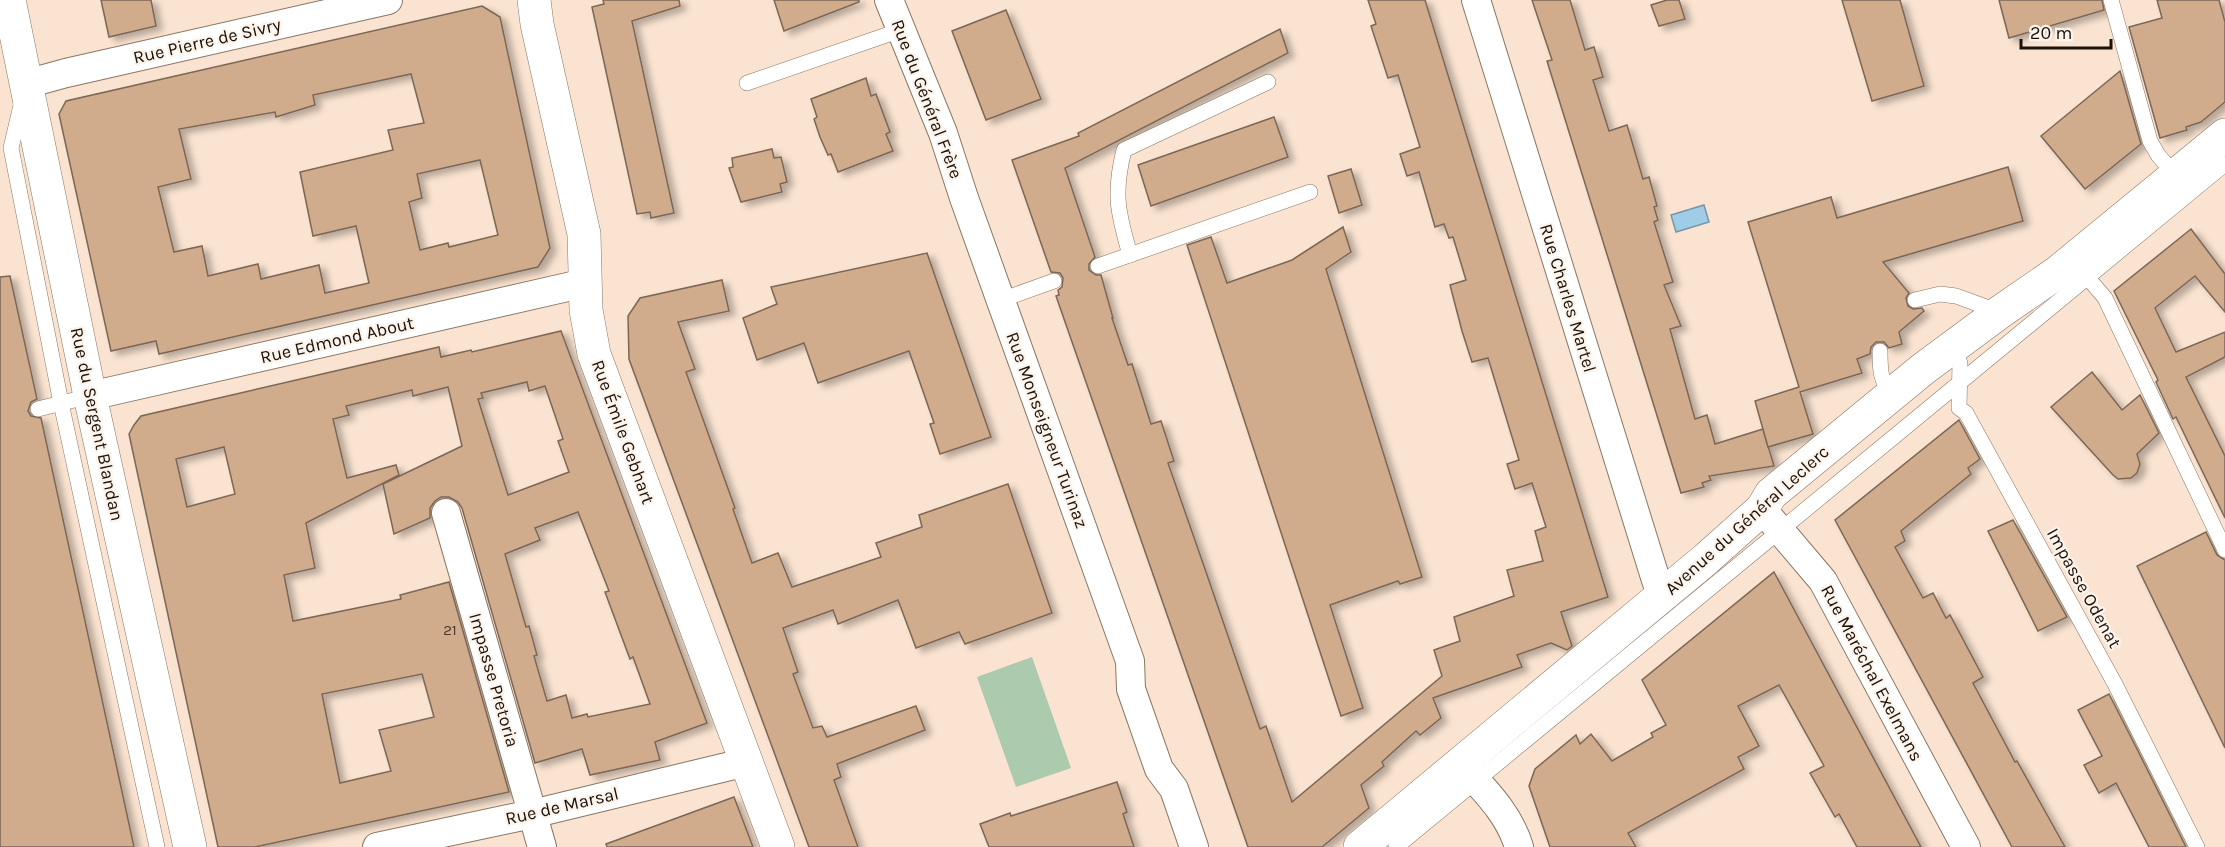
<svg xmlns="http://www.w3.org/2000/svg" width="2225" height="847" viewBox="0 0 2225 847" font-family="Karla,sans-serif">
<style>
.green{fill:#accaad}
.water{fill:#9fcde8;stroke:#7795a6;stroke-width:1.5}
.building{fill:#d0ab8c;stroke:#7b6756;stroke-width:1.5;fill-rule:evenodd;filter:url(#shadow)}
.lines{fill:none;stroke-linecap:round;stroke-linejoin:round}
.lane-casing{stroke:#8a7665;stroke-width:16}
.street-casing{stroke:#8a7665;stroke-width:30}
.secondary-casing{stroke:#8a7665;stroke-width:34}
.lane{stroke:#fff;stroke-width:15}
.street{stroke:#fff;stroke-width:28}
.secondary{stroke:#fff;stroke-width:33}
.labels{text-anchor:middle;stroke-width:4.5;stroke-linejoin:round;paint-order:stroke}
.number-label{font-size:15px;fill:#47382b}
.street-label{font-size:18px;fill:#19110b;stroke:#fcf3eb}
</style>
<defs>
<filter id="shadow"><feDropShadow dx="6" dy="4" stdDeviation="3" flood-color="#0004"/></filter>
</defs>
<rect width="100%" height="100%" fill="#fae3d0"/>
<path class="green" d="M 1032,657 L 1071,768 L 1016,787 L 977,677 Z"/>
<path class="water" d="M 1704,205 L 1709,222 L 1676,232 L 1671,215 Z"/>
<g class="building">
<path d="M 101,0 L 151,0 L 156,26 L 109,37 Z"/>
<path d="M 603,0 L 679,0 L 680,6 L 632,21 L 674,213 L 651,218 L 650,212 L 637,214 L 592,7 L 604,4 Z"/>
<path d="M 774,0 L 859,0 L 859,2 L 784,31 Z"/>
<path d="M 1368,0 L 1425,0 L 1608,597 L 1561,612 L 1572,646 L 1567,650 L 1551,643 L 1517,655 L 1522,667 L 1433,698 L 1441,718 L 1420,735 L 1416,731 L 1382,762 L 1384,766 L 1361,785 L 1369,808 L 1322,847 L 1248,847 L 1056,296 L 1059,295 L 1058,290 L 1062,287 L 1063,278 L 1060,273 L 1051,272 L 1012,160 L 1079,136 L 1078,133 L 1280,29 L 1288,53 L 1065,168 L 1095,257 L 1089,264 L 1089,270 L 1096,275 L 1101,275 L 1113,318 L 1112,318 L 1128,365 L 1132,364 L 1151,424 L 1161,421 L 1174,461 L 1168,463 L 1205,569 L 1260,729 L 1266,726 L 1292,802 L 1442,676 L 1434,650 L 1460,641 L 1454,617 L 1514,596 L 1507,570 L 1543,561 L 1535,531 L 1546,527 L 1532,483 L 1515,489 L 1507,464 L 1519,460 L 1488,358 L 1472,362 L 1462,331 L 1450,285 L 1466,280 L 1453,237 L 1449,238 L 1444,224 L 1435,227 L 1419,172 L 1407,176 L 1400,154 L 1420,147 L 1398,75 L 1388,78 L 1371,26 L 1376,24 Z"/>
<path d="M 1532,0 L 1570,0 L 1585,50 L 1594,47 L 1603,77 L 1593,80 L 1609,131 L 1627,125 L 1643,179 L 1649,177 L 1657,206 L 1654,207 L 1658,220 L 1654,222 L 1673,282 L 1664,285 L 1681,326 L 1670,329 L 1695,419 L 1707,415 L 1715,444 L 1763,429 L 1774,466 L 1709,476 L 1711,480 L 1702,483 L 1704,487 L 1681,493 L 1547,61 L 1552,60 Z"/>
<path d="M 1667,0 L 1679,0 L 1685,19 L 1659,26 L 1651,5 Z"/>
<path d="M 1842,0 L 1900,0 L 1924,86 L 1872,101 Z"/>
<path d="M 1999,0 L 2102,0 L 2104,10 L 2009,38 Z"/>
<path d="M 2157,0 L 2219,0 L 2225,22 L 2225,102 L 2201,122 L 2186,127 L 2187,130 L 2160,138 L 2129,27 L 2162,18 Z"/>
<path d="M 482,6 L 500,17 L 550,248 L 538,267 L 159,354 L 156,341 L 111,351 L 59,114 L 66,101 ZM 411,74 L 424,123 L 388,130 L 393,150 L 300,172 L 313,236 L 356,226 L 369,283 L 325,293 L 319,265 L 261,279 L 258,264 L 208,276 L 202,246 L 174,252 L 158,187 L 191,179 L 179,129 L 275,112 L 276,117 L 315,105 L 313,95 ZM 480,160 L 498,235 L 449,247 L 448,243 L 420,250 L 409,202 L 422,198 L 417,174 Z"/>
<path d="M 1006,10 L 1041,99 L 986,120 L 952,31 Z"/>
<path d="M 2120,71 L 2141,144 L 2085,189 L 2041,136 Z"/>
<path d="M 866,78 L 871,96 L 876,94 L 890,132 L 886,134 L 893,151 L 838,172 L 831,154 L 828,155 L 820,137 L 814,119 L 817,117 L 811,99 Z"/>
<path d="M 1274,117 L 1288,157 L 1151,206 L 1138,165 Z"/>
<path d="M 772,149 L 774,158 L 781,157 L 787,182 L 780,184 L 782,192 L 741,202 L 729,168 L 733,167 L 732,158 Z"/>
<path d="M 2008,167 L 2023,221 L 1883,262 L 1909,293 L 1906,298 L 1908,306 L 1913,309 L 1922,308 L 1924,311 L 1899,332 L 1902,344 L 1889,348 L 1884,342 L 1876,342 L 1871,347 L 1870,354 L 1857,359 L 1862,373 L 1800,392 L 1813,434 L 1768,447 L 1755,401 L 1799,387 L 1748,222 L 1831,197 L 1837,218 Z"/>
<path d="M 1351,169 L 1362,205 L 1339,213 L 1328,176 Z"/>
<path d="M 1343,227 L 1351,252 L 1326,269 L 1422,577 L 1400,584 L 1398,581 L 1330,605 L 1363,708 L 1341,716 L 1187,245 L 1211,237 L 1227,283 L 1292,260 Z"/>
<path d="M 2191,229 L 2225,274 L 2225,312 L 2195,276 L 2155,308 L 2176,352 L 2225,332 L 2225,357 L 2186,377 L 2225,456 L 2225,518 L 2176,417 L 2173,419 L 2156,382 L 2158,380 L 2114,291 Z"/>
<path d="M 927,253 L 991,437 L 940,454 L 930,424 L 934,423 L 909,351 L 818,383 L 804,343 L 757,360 L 743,318 L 777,304 L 771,287 Z"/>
<path d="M 10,276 L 37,399 L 31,402 L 28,411 L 31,416 L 41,418 L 134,847 L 0,847 L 0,277 Z"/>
<path d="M 722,280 L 729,311 L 678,322 L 695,369 L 686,372 L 735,508 L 733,509 L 752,563 L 778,553 L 792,587 L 881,557 L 876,543 L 922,527 L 919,515 L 1008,484 L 1052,613 L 965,644 L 959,632 L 916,648 L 898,600 L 838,624 L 833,610 L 783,628 L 798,672 L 793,674 L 813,728 L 822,726 L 827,737 L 916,706 L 925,730 L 837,764 L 841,777 L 834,780 L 858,847 L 809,847 L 629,359 L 628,316 L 640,298 Z"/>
<path d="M 561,331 L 707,723 L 655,742 L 660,760 L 590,775 L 582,749 L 535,763 L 462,508 L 458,502 L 449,497 L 441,497 L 435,501 L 430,508 L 430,518 L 394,534 L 383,484 L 462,446 L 448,387 L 413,396 L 412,390 L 346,406 L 349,415 L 333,419 L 347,478 L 396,465 L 399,475 L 306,523 L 315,568 L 284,575 L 293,621 L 401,599 L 400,595 L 449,582 L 509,792 L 255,847 L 218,847 L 129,434 L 134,425 L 141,416 L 439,347 L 441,357 L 471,350 L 472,352 ZM 527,382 L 529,391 L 545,386 L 563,439 L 558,441 L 569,472 L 508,495 L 478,399 L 483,398 L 481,393 ZM 224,447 L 235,494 L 187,507 L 176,459 ZM 578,512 L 609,591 L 605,592 L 630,659 L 633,657 L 650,704 L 588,717 L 587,714 L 572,718 L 566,695 L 547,701 L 534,656 L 537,655 L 529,626 L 526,627 L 505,554 L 540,540 L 535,528 ZM 422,674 L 434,717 L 379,730 L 391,771 L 340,783 L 322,694 Z"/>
<path d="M 2092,372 L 2122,410 L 2140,395 L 2159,433 L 2137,454 L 2140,464 L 2137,473 L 2131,478 L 2118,479 L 2113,475 L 2051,407 Z"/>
<path d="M 1959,420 L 1980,459 L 1968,468 L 1971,474 L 1901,531 L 1905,541 L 1895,547 L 1923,598 L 1933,593 L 1946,618 L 1950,615 L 1983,677 L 1973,683 L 2015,762 L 2017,761 L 2065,847 L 2012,847 L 1835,520 Z"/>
<path d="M 2013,520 L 2067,617 L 2038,631 L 1988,531 Z"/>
<path d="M 2206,532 L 2217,555 L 2225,560 L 2225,748 L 2137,566 Z"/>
<path d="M 1774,572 L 1921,847 L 1857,847 L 1839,814 L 1835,817 L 1810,773 L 1824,766 L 1779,685 L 1738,706 L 1759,746 L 1738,757 L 1744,769 L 1628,833 L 1636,847 L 1550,847 L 1529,786 L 1535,769 L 1576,735 L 1580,744 L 1591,734 L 1612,761 L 1653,737 L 1651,733 L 1666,725 L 1642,680 Z"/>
<path d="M 2109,694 L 2137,749 L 2186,847 L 2149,847 L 2116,783 L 2099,793 L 2084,765 L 2102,756 L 2078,710 Z"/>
<path d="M 1117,782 L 1127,812 L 1123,814 L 1134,847 L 989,847 L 980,824 L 1010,813 L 1011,816 Z"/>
<path d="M 734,797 L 753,847 L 607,847 L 606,844 Z"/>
</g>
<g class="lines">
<g class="lane-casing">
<g id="lane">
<path d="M 2111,0 L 2150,141 L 2158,155 L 2177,177"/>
<path d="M 747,83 L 901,30"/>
<path d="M 22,101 L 11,148 L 61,403 L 157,847"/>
<path d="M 1130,255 C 1118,213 1113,194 1124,150 L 1268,82"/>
<path d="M 1098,266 L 1310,192"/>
<path d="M 2082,271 L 2105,298 L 2225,550"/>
<path d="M 1001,300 L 1054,281"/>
<path d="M 1915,300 L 1940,294 L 1956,296 L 2000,312"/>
<path d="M 1948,349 L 1960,363 L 1959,408 L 1966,413 L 2115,684 L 2197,847"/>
<path d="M 1880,351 C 1880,369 1880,381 1892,394"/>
<path d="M 38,409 L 90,396"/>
<path d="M 1396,847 L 2225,164"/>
</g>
</g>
<g class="street-casing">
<g id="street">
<path d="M 889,0 L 943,133 L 964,198 L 1130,661 L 1131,689 L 1159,769 L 1174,789 L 1194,847"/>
<path d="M 1476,0 L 1655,577 L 1658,586 L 1664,595"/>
<path d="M 26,84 L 66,73 L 388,0"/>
<path d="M 90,396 L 585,283"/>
<path d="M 1762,509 L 1823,581 L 1966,847"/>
<path d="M 446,513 L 542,847"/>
<path d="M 1461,764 C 1484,790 1509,813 1519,847"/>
<path d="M 377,847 L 532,814 L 747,762"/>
</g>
</g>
<g class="secondary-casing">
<g id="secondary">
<path d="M 9,0 L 90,396 L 190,847"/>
<path d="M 534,0 L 537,24 L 584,234 L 586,310 L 594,354 L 778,847"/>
<path d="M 1360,847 L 1706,559 L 1762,509 L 1771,494 L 1923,369 L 2000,312 L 2058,272 L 2225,135"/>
</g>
</g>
<use href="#lane" class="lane"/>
<use href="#street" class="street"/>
<use href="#secondary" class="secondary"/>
</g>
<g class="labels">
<g class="number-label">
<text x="450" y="635">21</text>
</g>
<g class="street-label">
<text transform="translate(207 41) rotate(-13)" y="6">Rue Pierre de Sivry</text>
<text transform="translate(927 99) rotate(69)" y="6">Rue du Général Frère</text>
<text transform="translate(1568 298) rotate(73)" y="6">Rue Charles Martel</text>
<text transform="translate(337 340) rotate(-13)" y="6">Rue Edmond About</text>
<text transform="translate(97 424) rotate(78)" y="6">Rue du Sergent Blandan</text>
<text transform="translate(1047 430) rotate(70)" y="6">Rue Monseigneur Turinaz</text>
<text transform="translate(623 432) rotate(70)" y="6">Rue Émile Gebhart</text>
<text transform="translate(1747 520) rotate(-42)" y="6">Avenue du Général Leclerc</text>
<text transform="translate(2084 588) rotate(61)" y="6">Impasse Odenat</text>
<text transform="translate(1872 673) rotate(62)" y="6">Rue Maréchal Exelmans</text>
<text transform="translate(494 680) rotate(74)" y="6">Impasse Pretoria</text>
<text transform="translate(562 806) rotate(-13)" y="6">Rue de Marsal</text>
</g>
</g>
<path d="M2021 39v9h90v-9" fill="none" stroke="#19110b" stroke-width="3"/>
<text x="2030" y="39" font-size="18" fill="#19110b" stroke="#fcf3eb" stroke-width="4.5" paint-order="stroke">20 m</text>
</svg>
